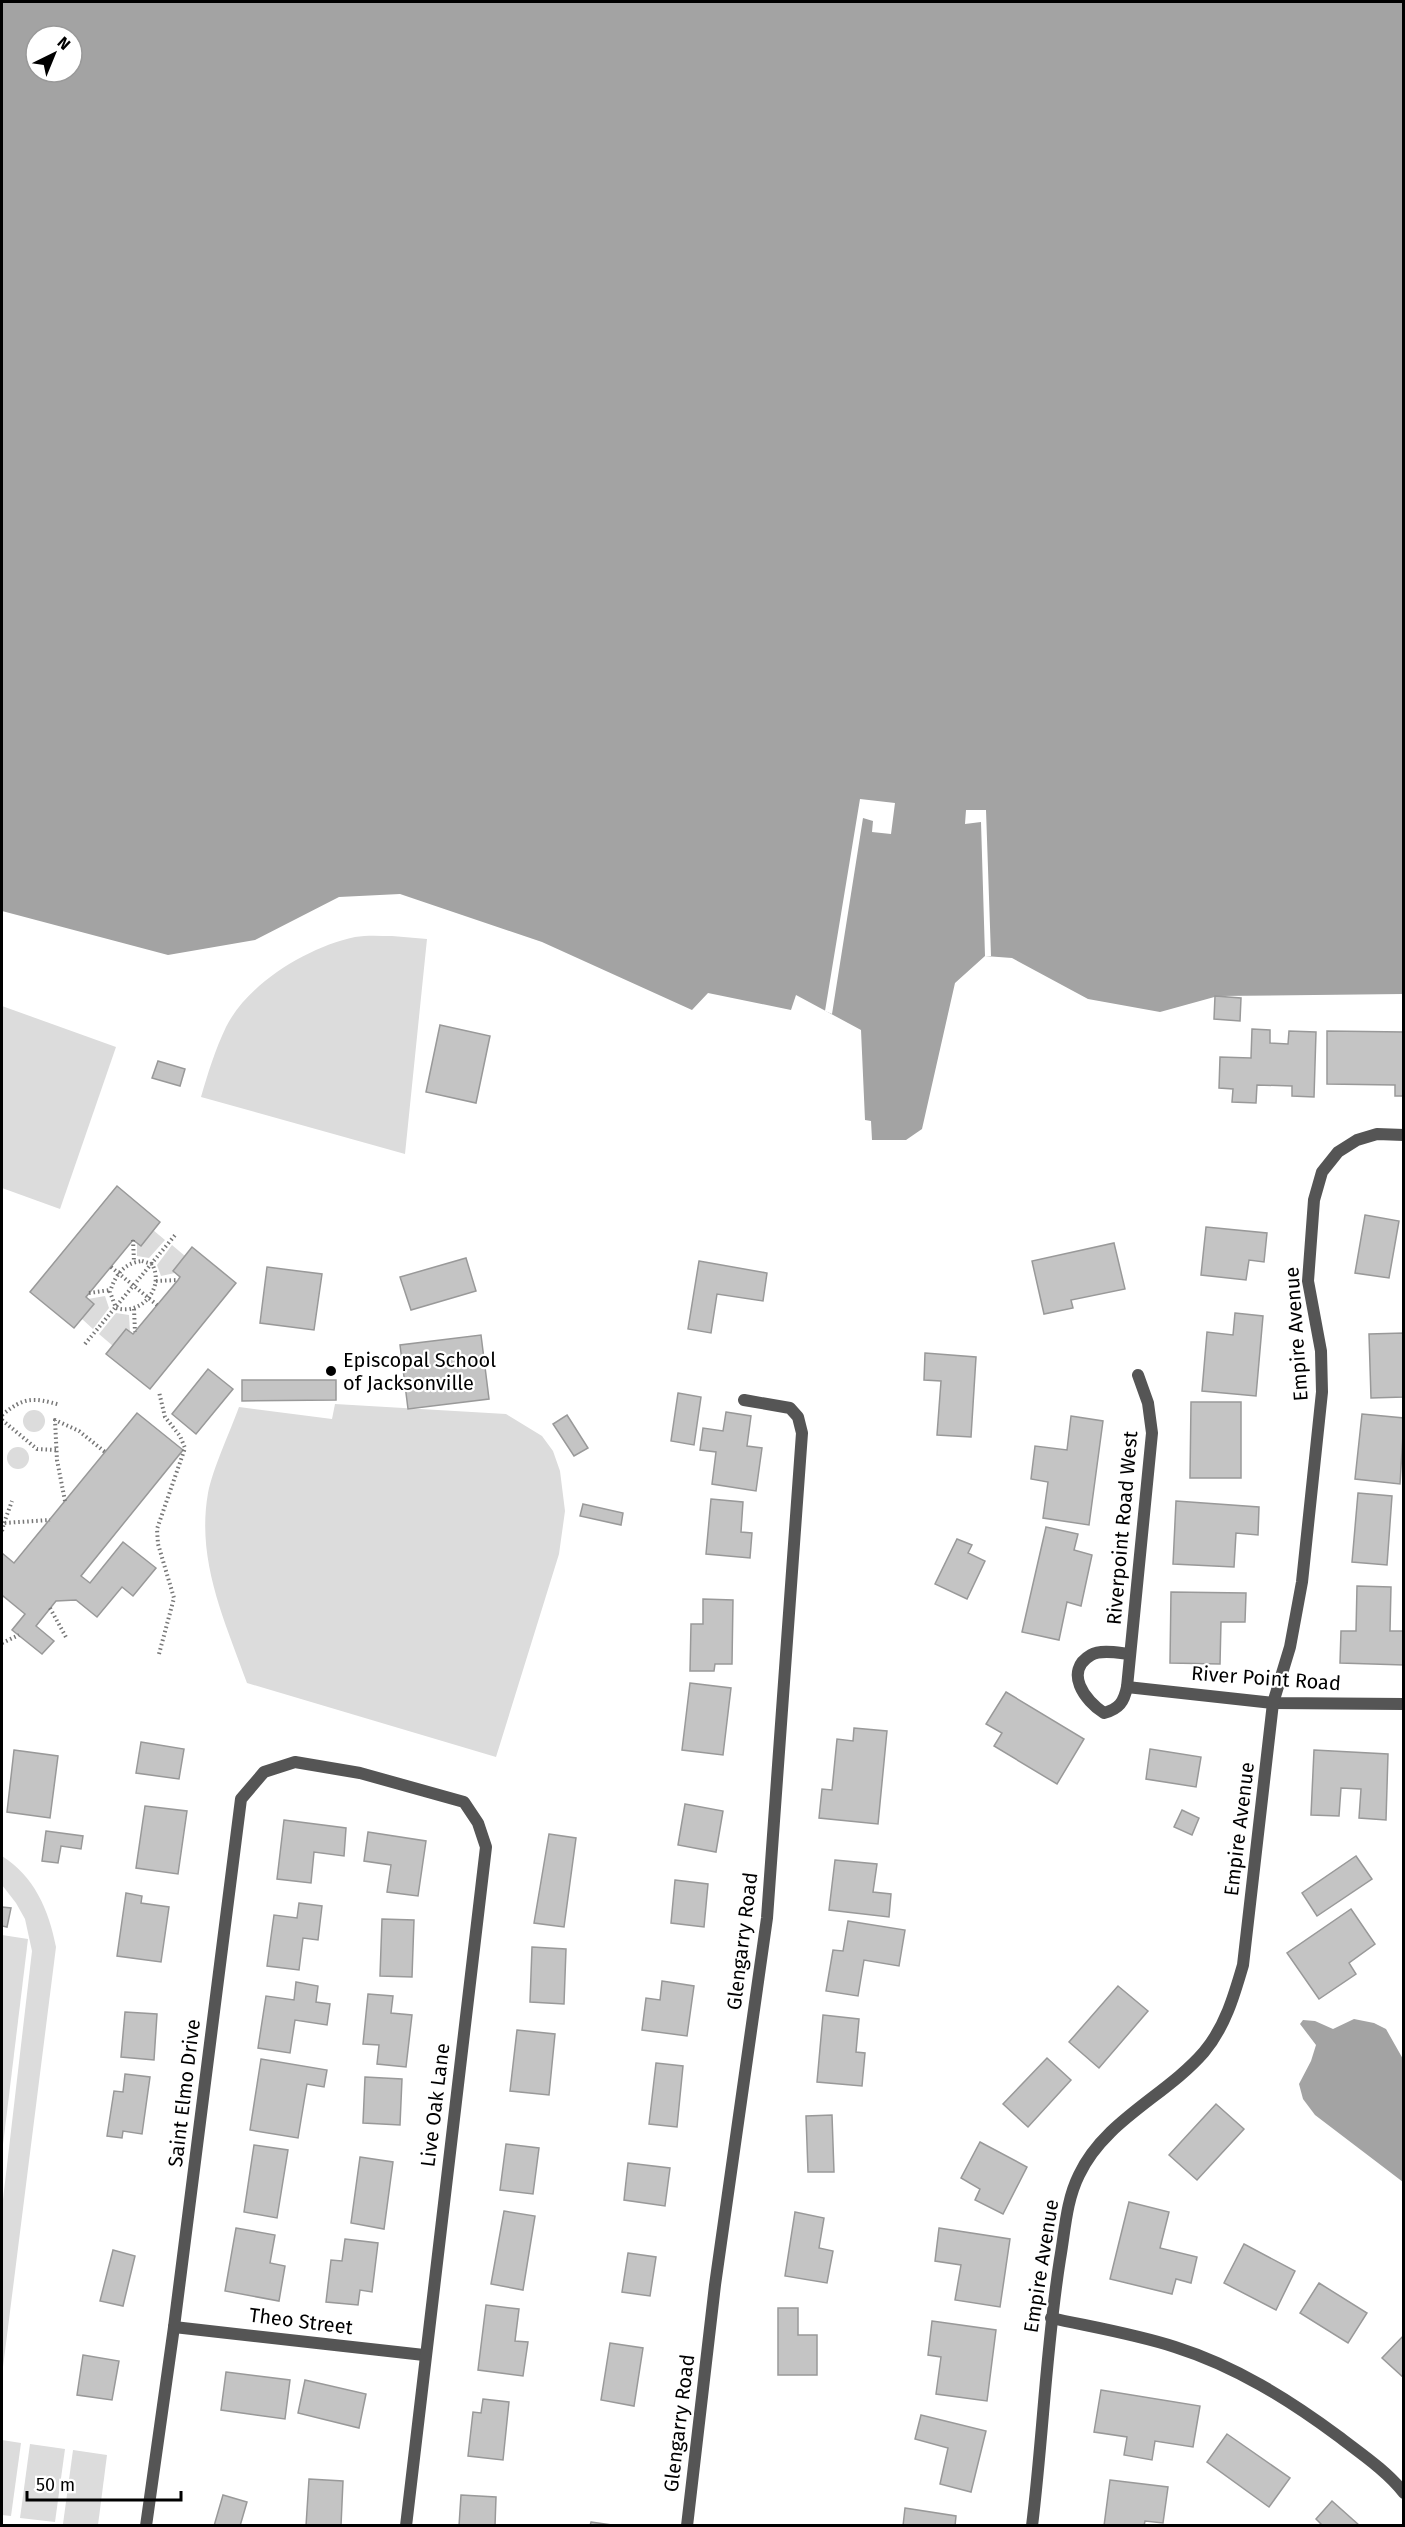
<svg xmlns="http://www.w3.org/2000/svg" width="1405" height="2527" viewBox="0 0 1405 2527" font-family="'Fira Sans',sans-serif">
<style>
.green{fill:#dcdcdc}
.water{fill:#a3a3a3;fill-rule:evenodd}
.pier{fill:#fff}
.building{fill:#c4c4c4;stroke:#999;stroke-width:1.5}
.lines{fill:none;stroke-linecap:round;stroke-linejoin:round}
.path{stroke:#777;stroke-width:4;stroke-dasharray:1.5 3;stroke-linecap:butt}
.street{stroke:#555;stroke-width:12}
.poi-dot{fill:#000;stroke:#fff;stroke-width:2}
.labels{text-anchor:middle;stroke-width:4.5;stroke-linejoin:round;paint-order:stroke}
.street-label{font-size:20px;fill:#000;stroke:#fff}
.poi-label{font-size:20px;fill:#000;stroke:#fff;text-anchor:start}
</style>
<rect width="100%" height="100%" fill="#fff"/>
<g class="green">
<path d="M 392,936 L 427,939 L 405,1154 L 201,1097 C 208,1073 215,1050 226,1027 C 248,983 308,947 355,937 C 367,935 380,936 392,936 Z"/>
<path d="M 2,1006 L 116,1047 L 60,1209 L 2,1188 Z"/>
<path d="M 153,1230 L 165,1240 L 149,1258 L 137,1256 L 137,1243 L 141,1246 Z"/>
<path d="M 172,1245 L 185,1256 L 173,1271 L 175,1273 L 161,1276 L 157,1265 Z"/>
<path d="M 105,1296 L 109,1308 L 93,1329 L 82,1319 L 94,1304 L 88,1299 Z"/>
<path d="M 116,1313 L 129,1315 L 130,1332 L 113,1346 L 99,1334 Z"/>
<path d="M 335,1404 L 506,1414 L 542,1436 L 553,1451 L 560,1471 L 565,1511 L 559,1554 L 496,1757 L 247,1683 C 225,1621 196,1561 208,1493 C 213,1468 230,1432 239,1407 L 332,1419 Z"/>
<circle cx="34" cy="1421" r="11"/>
<circle cx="18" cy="1458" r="11"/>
<path d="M 2,1856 C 34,1876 49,1910 56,1947 L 2,2375 L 2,2208 L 32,1951 L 25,1919 L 16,1903 L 2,1885 Z"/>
<path d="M 2,1935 L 28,1939 L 2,2153 Z"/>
<path d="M 2,2440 L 21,2443 L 11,2516 L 2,2515 Z"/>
<path d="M 30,2444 L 65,2449 L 55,2522 L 20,2518 Z"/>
<path d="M 73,2450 L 107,2455 L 98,2525 L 63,2524 Z"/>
</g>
<g class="water">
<path d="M 2,2 L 1403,2 L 1403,994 L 1218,996 L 1160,1012 L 1088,999 L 1012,958 L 985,956 L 955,983 L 922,1129 L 906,1140 L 872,1140 L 871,1121 L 865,1120 L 861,1030 L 796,995 L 791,1010 L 708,993 L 692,1010 L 542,942 L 400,894 L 339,897 L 255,940 L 168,955 L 2,911 ZM 36,36 L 72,36 L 72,72 L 36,72 Z"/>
<path d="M 1354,2019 L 1374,2023 L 1386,2029 L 1403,2059 L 1403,2182 L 1315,2115 L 1303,2099 L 1299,2084 L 1311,2061 L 1316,2045 L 1300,2024 L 1303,2020 L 1315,2021 L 1333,2029 Z"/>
</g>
<g class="pier">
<path d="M 860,799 L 895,803 L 891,834 L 872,832 L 873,821 L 863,818 L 832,1014 L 825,1011 Z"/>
<path d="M 966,810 L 986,810 L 991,956 L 985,956 L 981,822 L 965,824 Z"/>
</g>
<g class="building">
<path d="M 1215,996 L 1241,998 L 1240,1021 L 1214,1019 Z"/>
<path d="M 440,1025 L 490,1036 L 476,1103 L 426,1092 Z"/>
<path d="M 1252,1029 L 1270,1030 L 1270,1043 L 1288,1044 L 1289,1031 L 1316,1032 L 1314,1097 L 1292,1096 L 1292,1086 L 1257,1085 L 1256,1103 L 1232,1102 L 1233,1089 L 1219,1088 L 1220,1057 L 1251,1058 Z"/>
<path d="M 1327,1031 L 1404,1032 L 1404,1096 L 1395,1096 L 1395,1085 L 1327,1084 Z"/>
<path d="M 158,1061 L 185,1069 L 180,1086 L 152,1078 Z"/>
<path d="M 117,1186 L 160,1222 L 141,1246 L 133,1240 L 86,1297 L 94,1304 L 74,1328 L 30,1292 Z"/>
<path d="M 1365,1215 L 1399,1221 L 1389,1278 L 1355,1273 Z"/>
<path d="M 1206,1227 L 1267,1233 L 1264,1262 L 1249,1260 L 1246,1280 L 1201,1275 Z"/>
<path d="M 1114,1243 L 1125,1289 L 1071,1300 L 1073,1308 L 1044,1314 L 1032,1261 Z"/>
<path d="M 192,1247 L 236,1283 L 150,1389 L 106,1354 L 126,1329 L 133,1334 L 178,1280 L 180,1277 L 173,1271 Z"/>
<path d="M 466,1258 L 476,1291 L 411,1310 L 400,1277 Z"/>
<path d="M 699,1261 L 767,1273 L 763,1301 L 717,1294 L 711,1333 L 688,1329 Z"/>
<path d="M 267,1267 L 322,1274 L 314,1330 L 260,1323 Z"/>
<path d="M 1235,1313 L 1263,1316 L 1256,1396 L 1202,1391 L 1207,1332 L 1233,1335 Z"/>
<path d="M 1404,1333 L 1404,1397 L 1371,1398 L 1369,1334 Z"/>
<path d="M 481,1335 L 489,1399 L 408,1409 L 400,1345 Z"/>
<path d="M 925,1353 L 976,1357 L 971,1437 L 937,1435 L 941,1381 L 924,1380 Z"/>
<path d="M 208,1369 L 233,1389 L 196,1434 L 172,1414 Z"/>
<path d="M 242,1380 L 336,1380 L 336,1400 L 242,1401 Z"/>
<path d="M 678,1393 L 701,1397 L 694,1445 L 671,1441 Z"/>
<path d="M 1191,1402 L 1241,1402 L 1241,1478 L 1190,1478 Z"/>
<path d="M 726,1412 L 751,1416 L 747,1446 L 762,1448 L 756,1491 L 712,1484 L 716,1452 L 700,1450 L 703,1428 L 723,1431 Z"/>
<path d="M 137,1413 L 183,1450 L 81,1576 L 90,1583 L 123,1542 L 156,1568 L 133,1596 L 122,1587 L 97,1617 L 76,1600 L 56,1601 L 36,1626 L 54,1641 L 42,1654 L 12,1630 L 25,1614 L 3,1596 L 2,1598 L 2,1553 L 14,1563 Z"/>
<path d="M 1362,1414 L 1404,1418 L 1400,1484 L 1355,1479 Z"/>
<path d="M 567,1415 L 588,1448 L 574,1456 L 553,1424 Z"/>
<path d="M 1071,1416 L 1103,1421 L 1089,1525 L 1043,1518 L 1048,1482 L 1031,1479 L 1035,1446 L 1067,1450 Z"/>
<path d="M 1358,1493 L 1392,1496 L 1387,1565 L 1352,1562 Z"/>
<path d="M 711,1499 L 743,1502 L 741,1532 L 752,1533 L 750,1558 L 706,1554 Z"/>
<path d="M 1176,1501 L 1259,1507 L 1258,1535 L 1236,1533 L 1234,1567 L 1173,1564 Z"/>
<path d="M 583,1504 L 623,1513 L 621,1525 L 580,1516 Z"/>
<path d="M 1046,1527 L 1078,1534 L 1074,1550 L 1092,1555 L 1081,1606 L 1067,1602 L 1059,1640 L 1022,1632 Z"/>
<path d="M 957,1539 L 972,1545 L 968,1553 L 985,1561 L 967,1599 L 935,1584 Z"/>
<path d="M 1357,1586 L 1391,1587 L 1390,1631 L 1404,1631 L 1404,1665 L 1340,1663 L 1341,1631 L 1356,1631 Z"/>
<path d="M 1171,1592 L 1246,1593 L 1245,1622 L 1221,1622 L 1220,1664 L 1170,1663 Z"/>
<path d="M 703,1599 L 733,1600 L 732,1664 L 715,1664 L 714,1671 L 690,1671 L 691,1624 L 703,1624 Z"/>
<path d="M 690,1683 L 731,1688 L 723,1755 L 682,1750 Z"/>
<path d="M 1006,1692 L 1084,1739 L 1057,1784 L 994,1746 L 1002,1733 L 986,1724 Z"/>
<path d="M 854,1728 L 887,1731 L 878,1824 L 819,1818 L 822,1789 L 832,1790 L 837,1739 L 853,1741 Z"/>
<path d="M 141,1742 L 184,1749 L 179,1779 L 136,1773 Z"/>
<path d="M 1150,1749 L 1201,1757 L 1196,1787 L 1146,1779 Z"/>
<path d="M 14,1750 L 58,1756 L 50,1818 L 7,1812 Z"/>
<path d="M 1314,1750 L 1388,1754 L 1386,1820 L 1359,1818 L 1361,1789 L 1341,1788 L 1339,1816 L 1311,1815 Z"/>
<path d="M 685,1804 L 723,1811 L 716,1852 L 678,1845 Z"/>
<path d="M 145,1806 L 187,1811 L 178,1874 L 136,1868 Z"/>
<path d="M 1182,1810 L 1199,1818 L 1192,1835 L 1174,1827 Z"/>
<path d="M 284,1820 L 346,1828 L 344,1856 L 314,1852 L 311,1883 L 277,1879 Z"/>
<path d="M 46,1831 L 83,1836 L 81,1849 L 61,1846 L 58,1863 L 42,1861 Z"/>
<path d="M 368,1832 L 426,1841 L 418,1896 L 387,1892 L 391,1865 L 364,1861 Z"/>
<path d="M 549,1834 L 576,1838 L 564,1927 L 534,1923 Z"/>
<path d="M 1356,1856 L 1372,1879 L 1317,1916 L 1302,1893 Z"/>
<path d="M 835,1860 L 877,1864 L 873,1892 L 891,1894 L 889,1917 L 829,1910 Z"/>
<path d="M 675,1880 L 708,1884 L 704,1927 L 671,1923 Z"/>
<path d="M 126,1893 L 142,1896 L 141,1903 L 169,1907 L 161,1962 L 117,1956 Z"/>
<path d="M 299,1903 L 322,1906 L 318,1940 L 303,1938 L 299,1970 L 267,1966 L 274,1915 L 297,1918 Z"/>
<path d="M 2,1907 L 11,1908 L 7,1927 L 2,1926 Z"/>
<path d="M 1351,1909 L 1375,1944 L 1349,1963 L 1356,1974 L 1319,1999 L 1287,1953 Z"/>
<path d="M 382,1919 L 414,1920 L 412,1977 L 380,1976 Z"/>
<path d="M 848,1921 L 905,1930 L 899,1966 L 864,1960 L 858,1996 L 826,1991 L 833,1950 L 843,1951 Z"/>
<path d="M 532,1947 L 566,1949 L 564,2004 L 530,2002 Z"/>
<path d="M 662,1981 L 694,1986 L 687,2036 L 642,2030 L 646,1998 L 660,2000 Z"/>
<path d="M 296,1982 L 318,1986 L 316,2002 L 330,2004 L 327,2025 L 295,2020 L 290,2053 L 258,2048 L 266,1996 L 294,2000 Z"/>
<path d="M 1118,1986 L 1148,2011 L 1099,2068 L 1069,2042 Z"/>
<path d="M 368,1994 L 393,1996 L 391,2013 L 412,2015 L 406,2067 L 377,2064 L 379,2045 L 363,2044 Z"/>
<path d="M 125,2012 L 157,2014 L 154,2060 L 121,2057 Z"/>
<path d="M 823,2015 L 859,2019 L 856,2052 L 865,2053 L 862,2086 L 817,2082 Z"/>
<path d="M 517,2030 L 555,2034 L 549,2095 L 510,2091 Z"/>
<path d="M 1047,2058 L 1071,2080 L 1028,2127 L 1003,2104 Z"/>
<path d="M 261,2059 L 327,2070 L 324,2087 L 307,2084 L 298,2138 L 250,2130 Z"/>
<path d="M 656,2063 L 683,2066 L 677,2127 L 649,2124 Z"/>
<path d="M 125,2074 L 150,2077 L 142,2134 L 123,2131 L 122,2138 L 107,2136 L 114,2091 L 123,2092 Z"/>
<path d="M 365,2077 L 402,2079 L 400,2125 L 363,2123 Z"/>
<path d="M 1216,2104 L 1244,2129 L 1197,2180 L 1169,2155 Z"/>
<path d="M 832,2115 L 834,2172 L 808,2172 L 806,2116 Z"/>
<path d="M 980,2142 L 1027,2167 L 1003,2214 L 975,2200 L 980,2189 L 961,2178 Z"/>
<path d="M 506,2144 L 539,2148 L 533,2194 L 500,2190 Z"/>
<path d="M 254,2145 L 288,2150 L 277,2218 L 244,2212 Z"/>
<path d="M 360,2157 L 393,2162 L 384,2229 L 351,2223 Z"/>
<path d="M 628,2163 L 670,2168 L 665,2206 L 624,2200 Z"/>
<path d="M 1129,2202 L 1169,2212 L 1160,2248 L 1197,2257 L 1191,2283 L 1176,2279 L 1172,2294 L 1110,2279 Z"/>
<path d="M 504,2211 L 535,2216 L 523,2290 L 491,2284 Z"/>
<path d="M 795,2212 L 824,2218 L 819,2248 L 833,2251 L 827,2283 L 785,2276 Z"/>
<path d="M 236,2228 L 275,2235 L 270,2263 L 285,2266 L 279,2301 L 225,2291 Z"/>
<path d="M 939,2228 L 1010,2239 L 1000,2307 L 955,2300 L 961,2265 L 935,2261 Z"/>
<path d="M 345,2239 L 378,2243 L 372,2292 L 360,2290 L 358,2305 L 326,2302 L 331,2260 L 342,2261 Z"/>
<path d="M 1244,2244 L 1295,2271 L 1276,2310 L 1224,2283 Z"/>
<path d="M 113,2250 L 135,2256 L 123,2306 L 100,2301 Z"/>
<path d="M 628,2253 L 656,2257 L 650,2296 L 622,2292 Z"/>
<path d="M 1319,2283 L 1367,2313 L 1348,2343 L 1300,2313 Z"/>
<path d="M 486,2305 L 519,2309 L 515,2341 L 528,2342 L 523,2376 L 478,2370 Z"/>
<path d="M 778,2308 L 798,2308 L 798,2335 L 817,2335 L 817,2375 L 778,2375 Z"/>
<path d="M 932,2321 L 996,2330 L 987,2401 L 936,2394 L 941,2357 L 928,2355 Z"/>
<path d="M 1404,2335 L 1404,2378 L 1382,2358 Z"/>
<path d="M 610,2343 L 643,2348 L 634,2406 L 601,2400 Z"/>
<path d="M 83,2355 L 119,2361 L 112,2400 L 77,2395 Z"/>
<path d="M 226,2372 L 290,2380 L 285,2419 L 221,2410 Z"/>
<path d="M 305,2380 L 366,2394 L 359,2428 L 298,2413 Z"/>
<path d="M 1101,2390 L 1200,2406 L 1193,2447 L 1155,2441 L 1152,2460 L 1124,2455 L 1127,2437 L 1094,2432 Z"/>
<path d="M 483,2399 L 509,2402 L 503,2460 L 468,2456 L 473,2412 L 481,2413 Z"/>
<path d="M 921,2415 L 986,2431 L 971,2492 L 940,2484 L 948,2448 L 915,2439 Z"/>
<path d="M 1227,2434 L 1290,2478 L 1269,2507 L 1207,2462 Z"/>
<path d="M 309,2479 L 343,2481 L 341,2526 L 306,2526 Z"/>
<path d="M 1110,2480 L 1168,2487 L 1163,2523 L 1145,2521 L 1144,2526 L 1104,2526 Z"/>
<path d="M 223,2495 L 247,2502 L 240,2526 L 214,2526 Z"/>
<path d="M 461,2495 L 496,2497 L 495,2526 L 459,2526 Z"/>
<path d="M 1332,2501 L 1360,2526 L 1323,2526 L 1316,2519 Z"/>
<path d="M 905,2508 L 956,2516 L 955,2526 L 903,2526 Z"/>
<path d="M 591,2522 L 619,2526 L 590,2526 Z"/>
</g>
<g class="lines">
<g class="path">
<path d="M 133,1240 L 134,1262"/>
<path d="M 142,1261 L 152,1264 C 165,1287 142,1316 116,1308 L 110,1292 C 115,1275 124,1263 142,1261 Z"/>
<path d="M 111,1267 L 157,1305"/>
<path d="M 156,1281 L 178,1280"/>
<path d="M 89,1293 L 110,1290"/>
<path d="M 134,1309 L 135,1332"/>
<path d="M 85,1344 L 176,1234"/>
<path d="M 2,1415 C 24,1397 33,1397 60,1405"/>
<path d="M 2,1420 L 37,1449 L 57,1450"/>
<path d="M 65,1501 L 57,1460 L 55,1420 L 79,1431 L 105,1452"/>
<path d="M 4,1523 L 12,1501"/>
<path d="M 2,1531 L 4,1523 L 50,1520"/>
<path d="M 50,1608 L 67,1639"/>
<path d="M 2,1643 L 19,1635"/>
<path d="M 159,1654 L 174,1598 L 158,1544 L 157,1529 L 185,1448 L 180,1436 L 165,1417 L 159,1392"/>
</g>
<g class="street">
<path d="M 1130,1654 C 1119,1653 1101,1649 1091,1655 C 1063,1671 1085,1701 1104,1713 C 1119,1709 1124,1702 1127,1687 L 1152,1433 L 1148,1403 L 1138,1375"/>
<path d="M 1127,1687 L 1273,1703 L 1404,1704"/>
<path d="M 1051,2318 C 1092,2327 1135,2334 1175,2347 C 1235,2366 1288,2399 1338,2436 C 1360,2453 1387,2471 1404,2493"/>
<path d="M 174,2327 L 424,2355"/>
<path d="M 146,2526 L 174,2327 L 241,1799 L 264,1772 L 295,1762 L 360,1773 L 464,1802 L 478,1823 L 486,1847 L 406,2526"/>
<path d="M 687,2526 L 715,2285 L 767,1918 L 802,1433 L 798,1417 L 790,1408 L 744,1400"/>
<path d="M 1032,2526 C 1043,2437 1046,2347 1060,2259 C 1065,2231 1066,2201 1079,2175 C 1105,2120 1166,2096 1204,2052 C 1225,2027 1234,1996 1243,1965 L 1273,1703 L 1290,1647 L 1302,1582 L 1322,1392 L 1321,1351 L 1308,1281 L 1314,1200 L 1322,1172 L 1338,1152 L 1357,1140 L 1377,1134 L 1404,1135"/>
</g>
</g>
<circle class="poi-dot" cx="331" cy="1371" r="6"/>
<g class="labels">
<g class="street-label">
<text transform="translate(1296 1334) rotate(-94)" y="7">Empire Avenue</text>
<text transform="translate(1122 1528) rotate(-85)" y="7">Riverpoint Road West</text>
<text transform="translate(1266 1678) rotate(4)" y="7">River Point Road</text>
<text transform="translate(1239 1829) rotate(-83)" y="7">Empire Avenue</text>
<text transform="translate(742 1941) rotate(-83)" y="7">Glengarry Road</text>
<text transform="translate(184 2093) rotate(-83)" y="7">Saint Elmo Drive</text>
<text transform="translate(435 2105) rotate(-83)" y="7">Live Oak Lane</text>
<text transform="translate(1041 2266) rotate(-81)" y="7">Empire Avenue</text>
<text transform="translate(301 2321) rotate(7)" y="7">Theo Street</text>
<text transform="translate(679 2423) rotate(-83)" y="7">Glengarry Road</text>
</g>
<g class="poi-label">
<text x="343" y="1367">Episcopal School<tspan x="343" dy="23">of Jacksonville</tspan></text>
</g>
</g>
<rect width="1405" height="2527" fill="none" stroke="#000000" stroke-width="6"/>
<g transform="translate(54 54) rotate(43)"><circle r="28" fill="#ffffff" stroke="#999999" stroke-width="1.5"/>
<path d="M0-4.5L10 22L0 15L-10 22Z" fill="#000000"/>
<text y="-9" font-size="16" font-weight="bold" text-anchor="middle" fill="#000000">N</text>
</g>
<path d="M27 2491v9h154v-9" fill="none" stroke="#000000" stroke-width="3"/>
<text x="36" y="2491" font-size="18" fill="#000000" stroke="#ffffff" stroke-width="4.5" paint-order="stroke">50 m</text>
</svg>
